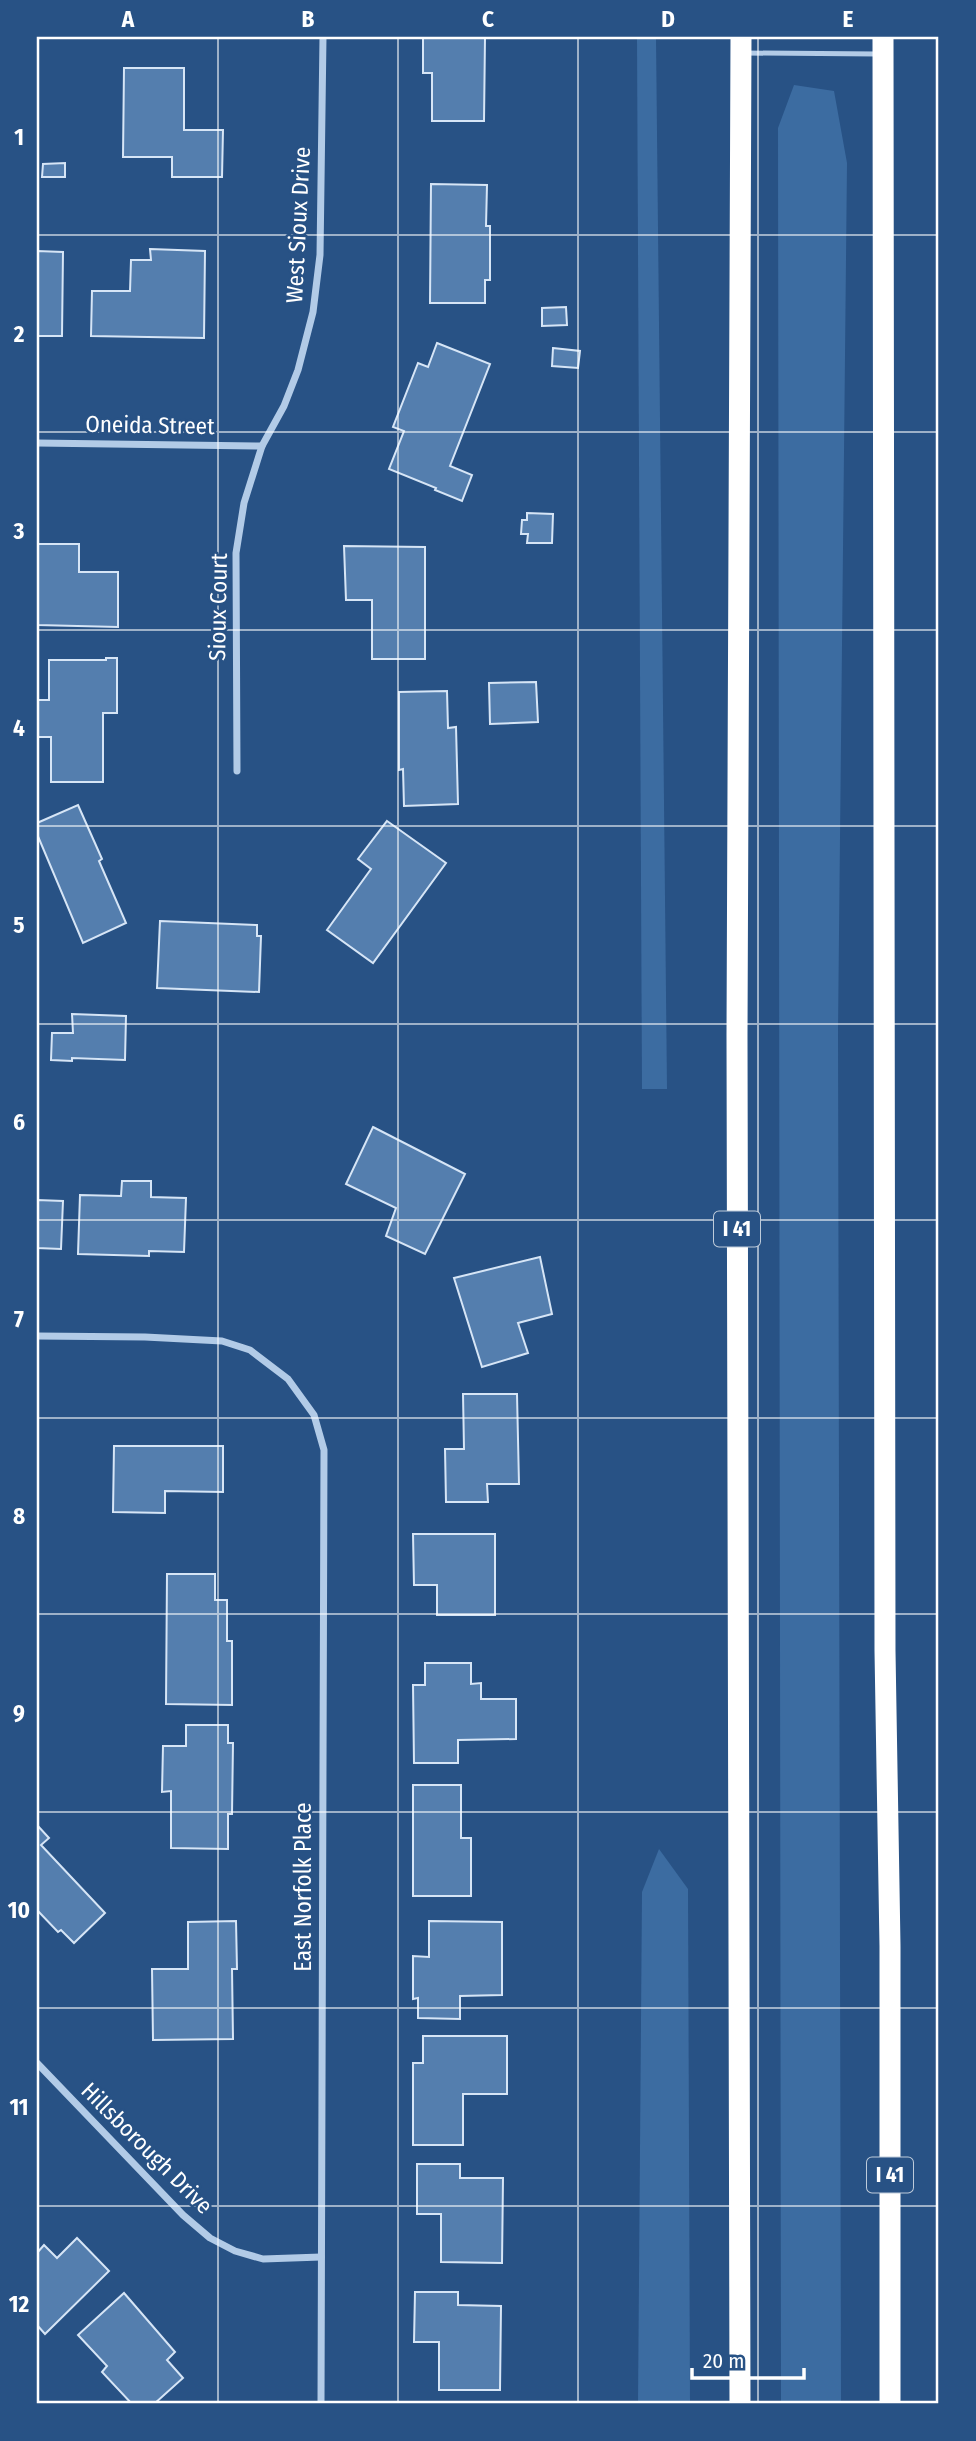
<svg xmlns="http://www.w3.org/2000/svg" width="976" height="2441" viewBox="0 0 976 2441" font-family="'Fira Sans Condensed',sans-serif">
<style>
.green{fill:#3c6ca1}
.building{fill:#547eae;stroke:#d6e5f6;stroke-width:2}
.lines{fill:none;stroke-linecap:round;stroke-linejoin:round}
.service{stroke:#b2cbe7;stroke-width:5}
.minor{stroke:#b2cbe7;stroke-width:7}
.motorway{stroke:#fff;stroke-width:21}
.grid{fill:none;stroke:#fff;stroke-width:2;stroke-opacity:0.55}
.labels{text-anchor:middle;stroke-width:5;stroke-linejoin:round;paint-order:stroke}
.shield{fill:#285285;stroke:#becbda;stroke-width:2}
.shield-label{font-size:21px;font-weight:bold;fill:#fff}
.street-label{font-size:23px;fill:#fff;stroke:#285285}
.neatline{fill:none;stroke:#fff;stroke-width:2.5}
.grid-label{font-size:23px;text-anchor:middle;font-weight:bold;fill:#fff}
</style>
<rect width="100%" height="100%" fill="#285285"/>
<g class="green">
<path d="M 637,37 L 656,37 L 667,1089 L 642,1089 Z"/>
<path d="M 794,85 L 834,91 L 847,163 L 838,1032 L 841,2404 L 781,2404 L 778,128 Z"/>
<path d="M 659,1849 L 688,1889 L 690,2404 L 638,2404 L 642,1892 Z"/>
</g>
<g class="building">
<path d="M 423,37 L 485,37 L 484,121 L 432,121 L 432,73 L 423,73 Z"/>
<path d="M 124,68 L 184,68 L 184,130 L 223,130 L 222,177 L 172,177 L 172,157 L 123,157 Z"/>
<path d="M 65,163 L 65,177 L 42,177 L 43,164 Z"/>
<path d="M 431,184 L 487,185 L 486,226 L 490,226 L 490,280 L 485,280 L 485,303 L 430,303 Z"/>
<path d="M 150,249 L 205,251 L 204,338 L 91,336 L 92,291 L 130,291 L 131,260 L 151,260 Z"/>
<path d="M 37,251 L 63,252 L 62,336 L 37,336 Z"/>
<path d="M 566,307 L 567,325 L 542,326 L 542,308 Z"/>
<path d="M 437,343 L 490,364 L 450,466 L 472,475 L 462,501 L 435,490 L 436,488 L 389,469 L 404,431 L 393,427 L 418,363 L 428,367 Z"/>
<path d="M 553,348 L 580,351 L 578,368 L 552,366 Z"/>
<path d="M 527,513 L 553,514 L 552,543 L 527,543 L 528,534 L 521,534 L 522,520 L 527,520 Z"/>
<path d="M 37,544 L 79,544 L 79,572 L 118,572 L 118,627 L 37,625 Z"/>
<path d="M 344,546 L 425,547 L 425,659 L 372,659 L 372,600 L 346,600 Z"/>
<path d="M 106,658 L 117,658 L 117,713 L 103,713 L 103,782 L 51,782 L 51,737 L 37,737 L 37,700 L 49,700 L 49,660 L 106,660 Z"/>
<path d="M 536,682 L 538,722 L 490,724 L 489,683 Z"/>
<path d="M 447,691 L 448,728 L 456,727 L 458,804 L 404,806 L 403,769 L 399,770 L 399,692 Z"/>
<path d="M 78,805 L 102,859 L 99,861 L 126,923 L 83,943 L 37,834 L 37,823 Z"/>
<path d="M 387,821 L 446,863 L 373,963 L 327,930 L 371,869 L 358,859 Z"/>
<path d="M 160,921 L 257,925 L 257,936 L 261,936 L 259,992 L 157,988 Z"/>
<path d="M 72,1014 L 126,1016 L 125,1060 L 72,1058 L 72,1061 L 51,1060 L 52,1033 L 73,1033 Z"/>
<path d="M 373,1127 L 465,1174 L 425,1254 L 386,1236 L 396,1208 L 346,1184 Z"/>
<path d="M 122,1181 L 151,1181 L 151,1197 L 186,1198 L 184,1252 L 149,1251 L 149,1256 L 78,1254 L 80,1195 L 121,1196 Z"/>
<path d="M 37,1200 L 63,1201 L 61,1249 L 37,1248 Z"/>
<path d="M 540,1257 L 552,1314 L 518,1323 L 528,1353 L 482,1367 L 454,1278 Z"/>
<path d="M 463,1394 L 517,1394 L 519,1484 L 487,1484 L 488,1502 L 446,1502 L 445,1449 L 464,1449 Z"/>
<path d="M 114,1446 L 223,1446 L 223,1492 L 165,1491 L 165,1513 L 113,1512 Z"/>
<path d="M 413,1534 L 495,1534 L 495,1615 L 437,1615 L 437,1585 L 414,1585 Z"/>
<path d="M 167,1574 L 215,1574 L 215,1600 L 227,1600 L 227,1641 L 232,1641 L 232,1705 L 166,1704 Z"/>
<path d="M 425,1663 L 471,1663 L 471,1684 L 481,1683 L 481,1699 L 516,1699 L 516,1739 L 458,1740 L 458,1763 L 414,1763 L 413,1685 L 425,1685 Z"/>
<path d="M 186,1725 L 228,1725 L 228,1743 L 233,1743 L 232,1814 L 228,1814 L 228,1849 L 171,1848 L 171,1791 L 162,1792 L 163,1746 L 186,1746 Z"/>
<path d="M 413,1785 L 461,1785 L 461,1838 L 471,1838 L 471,1896 L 413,1896 Z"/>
<path d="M 37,1825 L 49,1838 L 41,1845 L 105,1913 L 74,1943 L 61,1930 L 58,1932 L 37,1910 Z"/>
<path d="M 236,1921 L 237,1969 L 232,1969 L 233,2039 L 153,2040 L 152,1969 L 188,1969 L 188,1922 Z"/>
<path d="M 429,1921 L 502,1922 L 502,1995 L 460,1996 L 460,2019 L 418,2018 L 418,1998 L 413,1999 L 413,1956 L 429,1957 Z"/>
<path d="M 423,2036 L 507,2036 L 507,2094 L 463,2094 L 463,2145 L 413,2145 L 413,2063 L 423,2063 Z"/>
<path d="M 417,2164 L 460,2164 L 460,2178 L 503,2178 L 502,2263 L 441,2262 L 441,2214 L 417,2214 Z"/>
<path d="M 77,2238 L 109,2271 L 45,2334 L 37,2325 L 37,2253 L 44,2245 L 57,2258 Z"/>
<path d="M 415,2292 L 458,2292 L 458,2305 L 501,2306 L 500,2390 L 439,2390 L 439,2342 L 414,2342 Z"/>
<path d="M 124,2293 L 175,2352 L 167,2360 L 183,2378 L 154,2404 L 132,2404 L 102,2372 L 107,2366 L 78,2335 Z"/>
</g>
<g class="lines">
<path class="service" d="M 746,53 L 877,54"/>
<g class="minor">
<path d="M 37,443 L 262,446"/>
<path d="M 237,771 L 236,553 L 244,503 L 262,446 L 284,406 L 298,370 L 313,312 L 320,255 L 323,37"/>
<path d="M 37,1336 L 145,1337 L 222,1341 L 250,1350 L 288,1379 L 314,1415 L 324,1450 L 321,2404"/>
<path d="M 37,2063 L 183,2215 L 210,2238 L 235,2251 L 263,2259 L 321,2257"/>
</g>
<g class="motorway">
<path d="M 883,37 L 885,1651 L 890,1946 L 890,2404"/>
<path d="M 740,2404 L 737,1035 L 741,37"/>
</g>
</g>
<path class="grid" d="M 218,37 L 218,2404M 398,37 L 398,2404M 578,37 L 578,2404M 758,37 L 758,2404M 37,235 L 939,235M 37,432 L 939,432M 37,630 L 939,630M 37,826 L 939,826M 37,1024 L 939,1024M 37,1220 L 939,1220M 37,1418 L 939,1418M 37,1614 L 939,1614M 37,1812 L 939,1812M 37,2008 L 939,2008M 37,2206 L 939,2206"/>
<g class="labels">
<g class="shield">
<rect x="714" y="1211.5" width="46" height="35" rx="5"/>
<rect x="867" y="2157.5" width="46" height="35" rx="5"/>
</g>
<g class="shield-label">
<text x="737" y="1236">I 41</text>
<text x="890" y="2182">I 41</text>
</g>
<g class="street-label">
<text transform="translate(298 225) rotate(-87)" y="8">West Sioux Drive</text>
<text transform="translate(150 425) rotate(1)" y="8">Oneida Street</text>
<text transform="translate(218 607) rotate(-89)" y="8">Sioux Court</text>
<text transform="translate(303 1887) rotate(-90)" y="8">East Norfolk Place</text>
<text transform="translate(147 2148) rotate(45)" y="8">Hillsborough Drive</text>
</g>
</g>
<rect width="976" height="2441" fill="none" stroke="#285285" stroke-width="77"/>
<path d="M692 2368v10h112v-10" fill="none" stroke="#ffffff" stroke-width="3.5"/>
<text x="703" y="2368" font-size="21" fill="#ffffff" stroke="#285285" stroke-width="5" paint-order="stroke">20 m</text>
<rect x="38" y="38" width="899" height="2364" class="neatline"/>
<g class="grid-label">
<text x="128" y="27">A</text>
<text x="308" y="27">B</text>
<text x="488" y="27">C</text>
<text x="668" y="27">D</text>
<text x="848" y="27">E</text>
<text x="19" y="145">1</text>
<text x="19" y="342">2</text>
<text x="19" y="539">3</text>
<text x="19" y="736">4</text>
<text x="19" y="933">5</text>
<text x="19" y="1130">6</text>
<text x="19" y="1327">7</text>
<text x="19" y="1524">8</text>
<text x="19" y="1721">9</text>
<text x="19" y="1918">10</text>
<text x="19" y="2115">11</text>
<text x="19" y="2312">12</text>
</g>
</svg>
